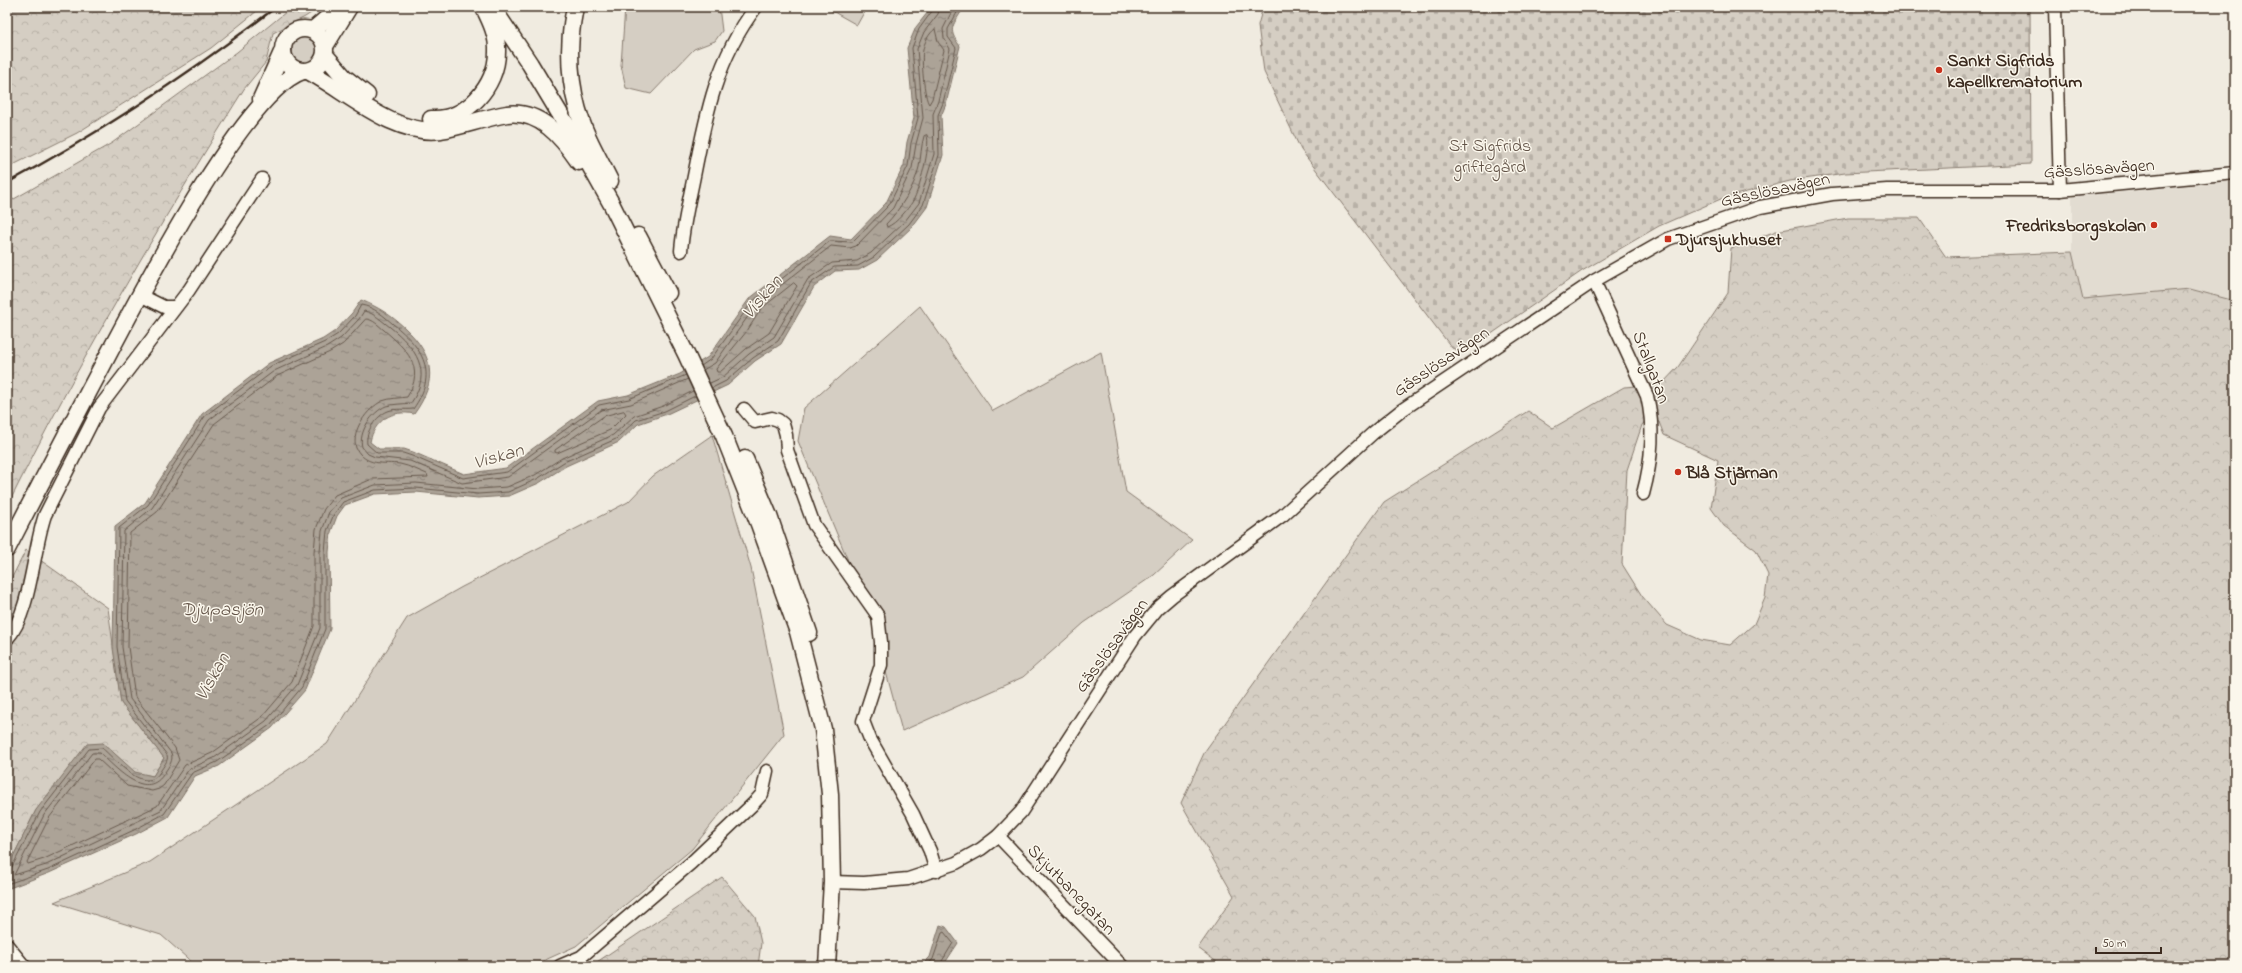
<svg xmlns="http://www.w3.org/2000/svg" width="2242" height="973" viewBox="0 0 2242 973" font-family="'Indie Flower',sans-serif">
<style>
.built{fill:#e2dcd1}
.grass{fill:#d5cec3;stroke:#887c70}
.forest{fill:url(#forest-crowns);stroke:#887c70;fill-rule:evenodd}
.cemetery{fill:url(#cemetery-stones);stroke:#887c70}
.water{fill:url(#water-ripples);stroke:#7f7367}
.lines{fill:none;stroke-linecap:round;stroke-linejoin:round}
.shore{stroke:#685a4e;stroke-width:1}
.minor-casing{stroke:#3b2a1e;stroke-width:15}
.major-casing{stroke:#3b2a1e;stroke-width:19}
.minor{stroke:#fbf7ec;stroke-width:12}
.major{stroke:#fbf7ec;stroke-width:16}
.rail{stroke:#3b2a1e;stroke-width:2.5}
.poi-dot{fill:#c8321e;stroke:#fbf7ec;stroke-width:1.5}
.labels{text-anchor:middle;stroke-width:3;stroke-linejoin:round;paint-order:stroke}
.poi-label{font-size:18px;font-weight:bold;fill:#3b2a1e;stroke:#fbf7ec;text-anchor:start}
.park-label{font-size:18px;fill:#625347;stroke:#fbf7ec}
.street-label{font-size:18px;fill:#3b2a1e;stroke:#fbf7ec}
.water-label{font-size:19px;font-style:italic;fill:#635448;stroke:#fbf7ec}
</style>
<defs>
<pattern id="forest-crowns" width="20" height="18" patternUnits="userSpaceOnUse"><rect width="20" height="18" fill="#d5cec3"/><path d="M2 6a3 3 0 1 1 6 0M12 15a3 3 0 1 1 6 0" fill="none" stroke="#b8b1a7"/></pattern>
<pattern id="cemetery-stones" width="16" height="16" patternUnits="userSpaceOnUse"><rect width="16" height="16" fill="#d5cec3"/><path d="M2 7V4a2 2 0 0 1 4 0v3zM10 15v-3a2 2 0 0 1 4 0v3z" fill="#b8b1a7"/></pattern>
<pattern id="water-ripples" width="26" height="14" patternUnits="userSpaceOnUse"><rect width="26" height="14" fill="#aca397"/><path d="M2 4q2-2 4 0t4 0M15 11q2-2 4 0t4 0" fill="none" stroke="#8d857b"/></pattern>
</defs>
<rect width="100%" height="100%" fill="#f0ebe0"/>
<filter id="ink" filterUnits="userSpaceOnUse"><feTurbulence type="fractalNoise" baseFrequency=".025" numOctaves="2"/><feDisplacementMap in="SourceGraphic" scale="8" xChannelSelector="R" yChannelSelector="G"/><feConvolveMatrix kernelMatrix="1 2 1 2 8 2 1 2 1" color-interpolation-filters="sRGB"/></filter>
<g filter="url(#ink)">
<path class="built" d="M 2235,181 L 2235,301 L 2190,289 L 2083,300 L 2072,252 L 2072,197 Z"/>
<g class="grass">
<path d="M 625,7 L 719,7 L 722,31 L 715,41 L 694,49 L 651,94 L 626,88 L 621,65 Z"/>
<path d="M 825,7 L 867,7 L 857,25 Z"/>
<circle cx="305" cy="49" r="14"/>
<path d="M 920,306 L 993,411 L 1101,352 L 1126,492 L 1192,540 L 1154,575 L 1084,623 L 1023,677 L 902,731 L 870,613 L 798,441 L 804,408 Z"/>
<path d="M 712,435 L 751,568 L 784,734 L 692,849 L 576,946 L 532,966 L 196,966 L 161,935 L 54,902 L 150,862 L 327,744 L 407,618 L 462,587 L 628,502 L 653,476 Z"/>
</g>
<g class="forest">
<path d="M 7,7 L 262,7 L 211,48 L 77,133 L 7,168 Z"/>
<path d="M 292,7 L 320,7 L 305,17 L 273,33 L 266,62 L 244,89 C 159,225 78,363 7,507 L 7,203 L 112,143 L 237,52 Z"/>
<path d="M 1848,218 L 1919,218 L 1946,257 L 2072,252 L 2083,299 L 2190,289 L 2235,301 L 2235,966 L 1222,966 L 1198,948 L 1234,896 L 1181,803 L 1205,751 L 1384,502 L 1528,411 L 1553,428 L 1624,387 L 1662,384 L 1678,367 L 1728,293 L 1731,248 L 1776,231 ZM 1647,419 L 1659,422 L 1664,435 L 1718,460 L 1711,508 L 1724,526 L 1756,550 L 1768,575 L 1765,598 L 1754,624 L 1730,645 L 1701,640 L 1667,625 L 1642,596 L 1622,564 L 1627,470 L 1642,425 Z"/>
<path d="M 26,550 L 108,608 L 121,703 L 164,758 L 153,776 L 135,773 L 103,743 L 36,810 L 7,869 L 7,587 Z"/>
<path d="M 722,877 L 755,916 L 761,943 L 758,966 L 591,966 Z"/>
</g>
<path class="cemetery" d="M 1263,7 L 2030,7 L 2031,164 L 1845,173 L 1790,181 L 1723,198 L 1659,226 L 1582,271 L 1464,353 L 1452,348 L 1301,150 L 1264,72 L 1258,25 Z"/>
<g class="water">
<path d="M 932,7 L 964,7 C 954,25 946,28 960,46 L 946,104 L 941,116 L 943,155 L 927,207 L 912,227 L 877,260 L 859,270 L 835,271 L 814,287 L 781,344 L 755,361 L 728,385 L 667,414 L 638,424 L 619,442 L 566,466 L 539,483 L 509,496 L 478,498 L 416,492 L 375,494 L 345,505 L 337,516 L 331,532 L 329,552 L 330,629 L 305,690 L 272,728 L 219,766 L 195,776 L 168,817 L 136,834 L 49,873 L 7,889 L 7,869 L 36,810 L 87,744 L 103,743 L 135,772 L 153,776 L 164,758 L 121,703 L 113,648 L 115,526 L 145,503 L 202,414 L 269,363 L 323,339 L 335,331 L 352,313 L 361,300 C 378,307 391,315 405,328 C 434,355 438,381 414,414 C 392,409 374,421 370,442 L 379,449 L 404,449 L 413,452 L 464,474 L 506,468 L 598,401 L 628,395 L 680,374 L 708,357 L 749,299 L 830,236 L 851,239 L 886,203 L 904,165 L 907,142 L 914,118 L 907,48 L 916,27 Z"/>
<path d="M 940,925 L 946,927 L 958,943 L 943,966 L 921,966 L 930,957 Z"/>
</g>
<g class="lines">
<g class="shore">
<path d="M 935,29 L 938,42 L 944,50 L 932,99 L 929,104 C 924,98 921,59 923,50 C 924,43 929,33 935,29 Z"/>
<path d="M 927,135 C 931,147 919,190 913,201 C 907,210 897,223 887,227 L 886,224 C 899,211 915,186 919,167 C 921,157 921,146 924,136 Z"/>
<path d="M 794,283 L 797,286 L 769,333 L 746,349 L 720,372 L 717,372 L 716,369 L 747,331 L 761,309 Z"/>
<path d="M 366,319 C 373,319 379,326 384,330 C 406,349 426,367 407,397 C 400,398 390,398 382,401 C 367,409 351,430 356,448 C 366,467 383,462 400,464 C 410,466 419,471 427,474 L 428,477 L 372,479 L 335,495 L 324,509 L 316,529 L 314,552 L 314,626 L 292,682 L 262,717 L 212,753 L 185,765 L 157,806 L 44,859 L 28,864 L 27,862 L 49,818 L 95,759 L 98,759 L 127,786 L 152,791 L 159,789 L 164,785 L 179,760 L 175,748 L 135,697 L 128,647 L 130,533 L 157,512 L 214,424 L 277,376 L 330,352 L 343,344 Z"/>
<path d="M 701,366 L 711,359 L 752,302 L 830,241 L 853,242 L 889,205 L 908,166 L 911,143 L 918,118 L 912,48 L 919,29 L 935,7"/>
<path d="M 703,370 L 715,363 L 756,305 L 831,246 L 850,248 L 856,246 L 893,208 L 912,168 L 916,144 L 923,118 L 917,49 L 924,32 L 938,14 L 940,7"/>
<path d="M 688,379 L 631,404 L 601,410 L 508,477 L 462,483 L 410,461 L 375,457 L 368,454 L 362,447 C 358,432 372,412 386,406 C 393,404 403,404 411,403 C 433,371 416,348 390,327 C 382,321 374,313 364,311 L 359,319 L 341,338 L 327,347 L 274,371 L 209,420 L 152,508 L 124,531 L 122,647 L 130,699 L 171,753 C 174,760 169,766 165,772 C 147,803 117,769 100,753 L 92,753 L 44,815 L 14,875 L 46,865 L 161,810 L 189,769 L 214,758 L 266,721 L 297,685 L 320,628 L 320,552 L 322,531 L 329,512 L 341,498 L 375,485 L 416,483 L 478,489 L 507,487 L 535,475 L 562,458 L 613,435 L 634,416 L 663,406 L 693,391"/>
<path d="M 710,383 L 723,377 L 749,354 L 774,337 L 808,279 L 832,263 L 857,261 L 871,253 L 905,221 L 919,203 L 934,154 L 933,114 L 938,101 L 950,49 L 944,38 L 943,29 L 954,7"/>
<path d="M 712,388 L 726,381 L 753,358 L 778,341 L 811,283 L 834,267 L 858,266 L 874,257 L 909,224 L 923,205 L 939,155 L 938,115 L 943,103 L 956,48 L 948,37 L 948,29 L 960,7"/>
<path d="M 624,411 L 626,414 L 610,430 L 557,453 L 555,452 L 555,450 L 604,416 Z"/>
<path d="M 7,869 L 12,867 L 40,812 L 89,749 L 102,748 C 115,759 145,796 160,772 C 163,766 169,761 167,755 L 125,701 L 117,647 L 119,528 L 148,505 L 205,416 L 271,366 L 325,342 L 338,334 L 355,316 L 361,305 C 374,307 384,316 393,324 C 423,348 439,373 413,409 C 405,410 396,408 388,411 C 376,416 365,432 367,444 L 377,453 L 403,453 L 412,456 L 463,478 L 507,472 L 599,405 L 629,399 L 686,375"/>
<path d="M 7,884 L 48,870 L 134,830 L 164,814 L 192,773 L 217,762 L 270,725 L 302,687 L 325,629 L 325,552 L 327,531 L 334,514 L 343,502 L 375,490 L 416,488 L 478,494 L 508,492 L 537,479 L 564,462 L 616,439 L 636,420 L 665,411 L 695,396"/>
<path d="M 927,966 L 933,959 L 942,933 L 944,932 L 953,943 L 939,966"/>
</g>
<g class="minor-casing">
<g id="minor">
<path d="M 2055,7 L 2060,190"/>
<path d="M 681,251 C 683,225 689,201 694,176 C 706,114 717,58 756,7"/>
<path d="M 1594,281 L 1647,396 C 1655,429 1652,461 1643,494"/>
<path d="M 140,295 L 164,307 L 175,307"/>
<path d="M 744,409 L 755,422 L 772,418 L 778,420 L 783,424 L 786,435 L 787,450 L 814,525 L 878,616 L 881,642 L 881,665 L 863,721 L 870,739 L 913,814 L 930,851 L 936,871"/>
<path d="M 7,639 C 31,613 33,549 45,515 L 99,408 L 189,290 L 262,179"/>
<path d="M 998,836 L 1122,966"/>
<path d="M 832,882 L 864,883 L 908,879 L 956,863 L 981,849 L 998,836 L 1021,812 L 1135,636 L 1158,608 L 1172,596 L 1283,515 L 1373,433 L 1402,410 L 1594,281 L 1668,239 L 1760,207 L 1832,194 L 1887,190 L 2060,190 L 2235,173"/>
<path d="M 7,945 L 24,966"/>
<path d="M 560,966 L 581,957 L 691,863 L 752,805 L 762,794 L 767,771"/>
</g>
</g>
<g class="major-casing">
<g id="major">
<path d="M 492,7 L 530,64 L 578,144 L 611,203 L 686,354 L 724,436 L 759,524 L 798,632 L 823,729 L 830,794 L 832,882 L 827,966"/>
<path d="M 575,7 C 567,45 569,86 582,123 C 589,143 601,162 610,181"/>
<circle cx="304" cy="50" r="21"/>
<path d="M 313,30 L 340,7"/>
<path d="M 325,46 L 349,7"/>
<path d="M 325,55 L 344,77 L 367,95"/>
<path d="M 308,71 C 346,91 395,137 441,130 C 463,126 484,118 507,114 C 540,110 562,137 579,162"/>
<path d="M 261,99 L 283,50"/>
<path d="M 431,119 C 466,121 497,86 497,52 C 498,37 491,22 484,8"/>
<path d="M 638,236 L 668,293"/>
<path d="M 745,459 L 769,516 L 809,633"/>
<path d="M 7,549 C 34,496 62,443 89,391 C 124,326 240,92 303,71"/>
</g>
</g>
<use href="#minor" class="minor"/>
<use href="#major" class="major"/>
<path class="rail" d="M 7,183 C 102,132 191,73 276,7"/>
</g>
</g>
<g class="poi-dot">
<circle cx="1939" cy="70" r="4"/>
<circle cx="2154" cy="225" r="4"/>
<rect x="1664" y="235" width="8" height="8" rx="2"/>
<circle cx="1678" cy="472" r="4"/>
</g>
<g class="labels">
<g class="poi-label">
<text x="1947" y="66">Sankt Sigfrids<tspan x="1947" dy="21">kapellkrematorium</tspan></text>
<text x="2146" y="231" text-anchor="end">Fredriksborgskolan</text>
<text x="1676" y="245">Djursjukhuset</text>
<text x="1686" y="478">Blå Stjärnan</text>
</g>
<g class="park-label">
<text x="1490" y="151">S:t Sigfrids<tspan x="1490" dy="21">griftegård</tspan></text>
</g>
<g class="street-label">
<text transform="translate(2099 168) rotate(-4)" y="6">Gässlösavägen</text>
<text transform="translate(1775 189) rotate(-12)" y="6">Gässlösavägen</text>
<text transform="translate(1441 361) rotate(-34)" y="6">Gässlösavägen</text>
<text transform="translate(1652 367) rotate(69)" y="6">Stallgatan</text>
<text transform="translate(1111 645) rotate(-54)" y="6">Gässlösavägen</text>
<text transform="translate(1072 889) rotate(46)" y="6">Skjutbanegatan</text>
</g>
<g class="water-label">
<text transform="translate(761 296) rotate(-50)" y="7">Viskan</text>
<text transform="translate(498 455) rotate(-16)" y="7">Viskan</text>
<text x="222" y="615">Djupasjön</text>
<text transform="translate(211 676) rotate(-61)" y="7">Viskan</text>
</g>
</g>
<rect width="2242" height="973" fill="none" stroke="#fbf7ec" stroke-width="24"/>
<rect x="12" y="12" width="2218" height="949" fill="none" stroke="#3b2a1e" stroke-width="1.5" filter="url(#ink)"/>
<path d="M2096 947v6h65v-6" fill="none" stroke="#3b2a1e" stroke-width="2"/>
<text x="2102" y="947" font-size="12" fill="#3b2a1e" stroke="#fbf7ec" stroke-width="3" paint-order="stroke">50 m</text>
</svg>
